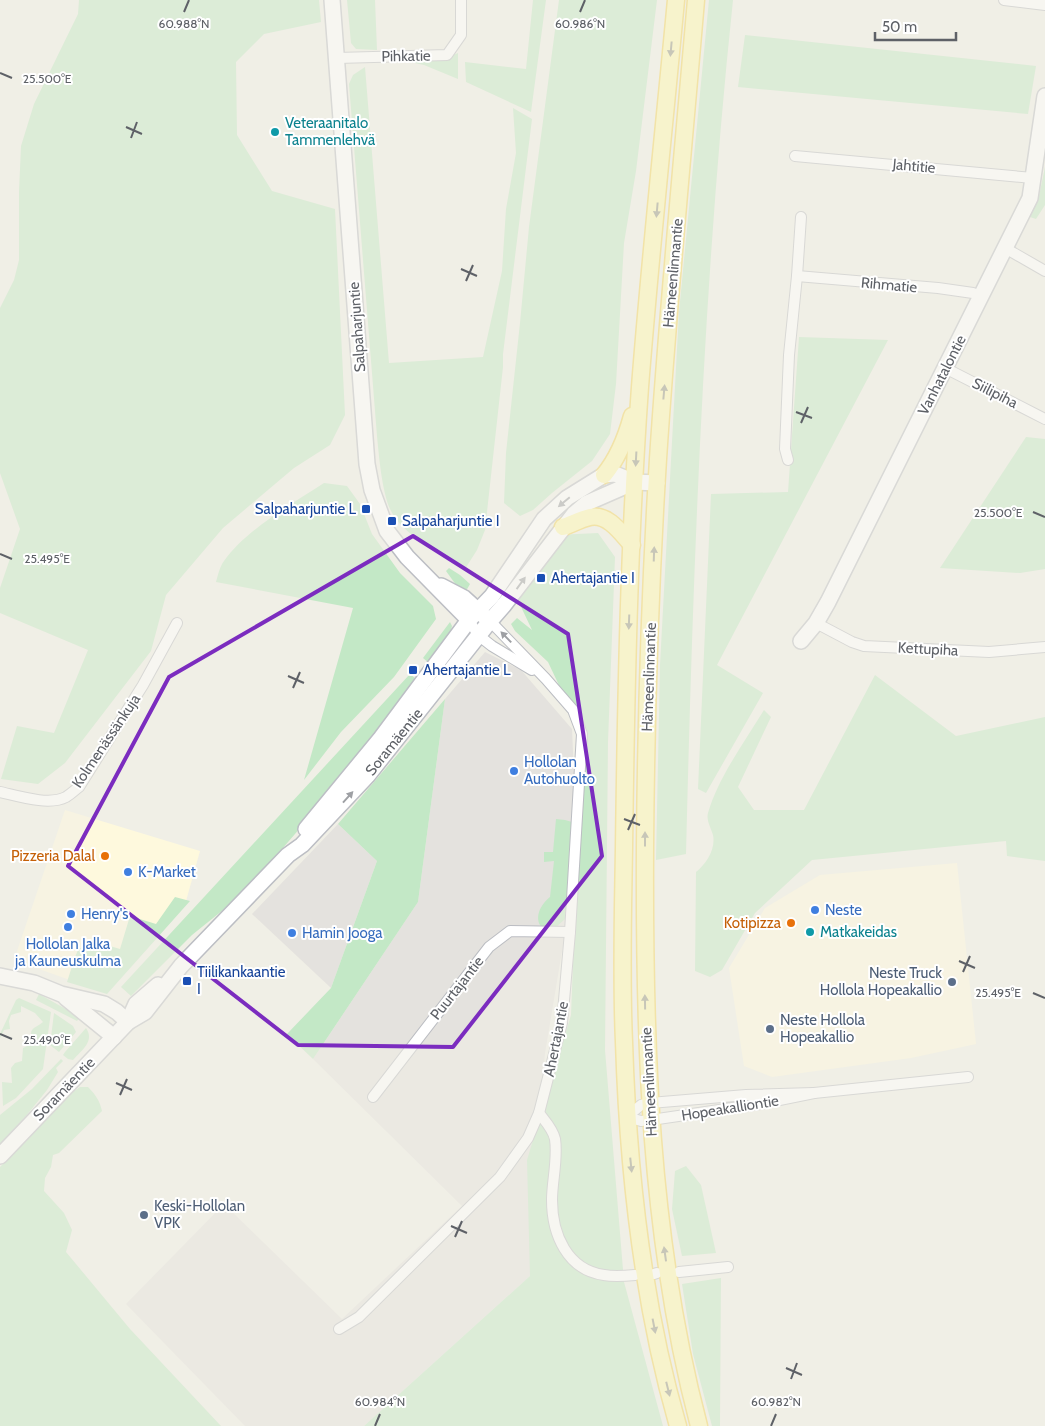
<svg xmlns="http://www.w3.org/2000/svg" width="1045" height="1426" viewBox="0 0 1045 1426" font-family="Cabin,sans-serif">
<style>
.commercial{fill:#fef9dd}
.industrial{fill:#e4e2de}
.green{fill:#c3e8c6}
.lines{fill:none;stroke-linecap:round;stroke-linejoin:round}
.street-casing{stroke:#bbbdc2;stroke-width:12}
.secondary-casing{stroke:#bcbec4;stroke-width:18}
.primary-casing{stroke:#f3d45c;stroke-width:19}
.street{stroke:#fff;stroke-width:10}
.secondary{stroke:#fff;stroke-width:15}
.primary{stroke:#fff8ad;stroke-width:16}
.oneway{fill:#969680}
.oneway2{fill:#9ea0a4}
.marked{fill:none;stroke:#7b2cbf;stroke-width:4;stroke-linejoin:round}
.ticks{fill:none;stroke:#5e6167;stroke-width:2}
.culture-dot{fill:#0f9aa8;stroke:#fff;stroke-width:2}
.transit-dot{fill:#1a4fb4;stroke:#fff;stroke-width:2}
.shop-dot{fill:#3f7fe0;stroke:#fff;stroke-width:2}
.food-dot{fill:#e8710a;stroke:#fff;stroke-width:2}
.service-dot{fill:#5c6f8a;stroke:#fff;stroke-width:2}
.labels{text-anchor:middle;stroke-width:4;stroke-linejoin:round;paint-order:stroke}
.street-label{font-size:15px;fill:#5e6167;stroke:#fff}
.culture-label{font-size:15px;fill:#0d838f;stroke:#fff;text-anchor:start}
.transit-label{font-size:15px;fill:#164399;stroke:#fff;text-anchor:start}
.shop-label{font-size:15px;fill:#366cbe;stroke:#fff;text-anchor:start}
.food-label{font-size:15px;fill:#c56008;stroke:#fff;text-anchor:end}
.service-label{font-size:15px;fill:#4e5e75;stroke:#fff;text-anchor:start}
.ticks-label{font-size:12px;text-anchor:middle;fill:#5e6167;stroke:#fff;stroke-width:4;stroke-linejoin:round;paint-order:stroke}
</style>
<rect width="100%" height="100%" fill="#f0efe6"/>
<g class="commercial">
<path d="M 65,810 L 200,851 L 186,901 L 106,993 L 14,960 Z"/>
<path d="M 957,863 L 976,1044 L 911,1058 L 772,1077 L 744,1066 L 729,968 L 765,908 L 820,875 Z"/>
</g>
<g class="industrial">
<path d="M 485,652 L 521,670 L 572,729 L 575,796 L 564,939 L 545,1053 L 538,1139 L 530,1276 L 364,1426 L 245,1426 L 126,1304 L 224,1204 L 342,1319 L 462,1206 L 313,1059 L 418,902 L 445,699 Z"/>
<path d="M 338,824 L 377,861 L 331,988 L 252,914 Z"/>
</g>
<g class="green">
<path d="M 79,0 L 319,0 L 321,22 L 264,34 L 236,62 L 237,135 L 272,191 L 335,209 L 345,415 L 330,445 L 294,468 L 223,528 L 166,595 L 151,651 L 65,763 L 38,784 L 1,779 L 17,726 L 54,733 L 88,650 L 0,613 L 0,588 L 20,529 L 0,473 L 0,308 L 14,280 L 19,260 L 19,192 L 21,146 L 34,104 L 78,14 Z"/>
<path d="M 347,0 L 375,0 L 377,50 L 356,49 L 351,43 Z"/>
<path d="M 533,0 L 546,0 L 531,112 L 466,82 L 465,62 L 526,69 Z"/>
<path d="M 559,0 L 657,0 L 636,171 L 624,243 L 616,384 L 610,434 L 592,461 L 552,493 L 533,510 L 520,516 L 504,503 L 506,453 L 520,323 L 529,227 Z"/>
<path d="M 709,0 L 733,0 C 703,284 693,569 686,854 L 656,860 L 660,665 L 679,312 Z"/>
<path d="M 745,35 L 1036,66 L 1028,114 L 738,87 Z"/>
<path d="M 458,53 L 458,79 L 424,65 L 410,62 L 441,60 Z"/>
<path d="M 365,67 L 389,363 L 483,357 L 502,271 L 506,209 L 516,153 L 513,108 L 532,119 L 503,354 L 503,367 L 485,530 L 477,550 L 465,569 C 441,554 402,535 390,509 C 382,491 379,456 377,436 L 349,84 L 353,75 Z"/>
<path d="M 1045,167 L 1045,205 L 1036,219 L 1030,217 L 1039,196 Z"/>
<path d="M 799,337 L 888,340 L 717,665 L 763,693 L 706,793 L 698,789 L 711,494 L 788,492 Z"/>
<path d="M 1026,437 L 1045,439 L 1045,569 L 1020,573 L 940,568 Z"/>
<path d="M 324,483 L 347,486 L 360,504 L 372,534 L 400,573 L 433,606 L 436,619 L 394,677 L 341,732 L 304,780 L 353,608 L 216,582 C 218,575 220,566 224,561 C 246,530 293,503 324,483 Z"/>
<path d="M 598,533 L 615,557 L 608,742 L 605,1050 L 624,1282 L 663,1426 L 364,1426 L 530,1276 L 527,1160 L 571,1015 L 582,734 L 548,662 L 515,631 L 511,624 L 517,618 L 532,630 L 514,592 L 557,535 Z"/>
<path d="M 449,568 L 460,575 L 470,584 L 466,591 L 459,589 L 446,571 Z"/>
<path d="M 450,622 L 452,626 L 450,635 L 429,663 L 423,658 Z"/>
<path d="M 410,674 L 416,679 L 348,773 L 275,857 L 223,910 L 192,935 L 131,996 L 121,987 Z"/>
<path d="M 875,675 L 956,736 L 1045,717 L 1045,861 L 1007,856 L 1006,841 L 812,860 L 755,913 L 722,970 L 710,977 L 695,971 L 696,872 C 706,864 716,849 713,835 C 711,828 706,820 708,813 C 718,778 745,741 764,710 L 771,717 L 738,787 L 754,810 L 804,810 Z"/>
<path d="M 445,699 L 418,902 L 313,1059 L 287,1034 L 331,988 L 377,861 L 338,824 Z"/>
<path d="M 556,819 L 565,820 L 572,822 L 565,919 L 555,928 L 543,929 C 533,919 540,905 550,897 L 554,861 L 544,862 L 544,852 L 553,852 Z"/>
<path d="M 175,897 L 190,901 L 107,994 L 67,982 L 75,957 L 78,950 L 85,945 L 97,948 L 103,944 L 120,949 L 130,916 L 156,924 Z"/>
<path d="M 39,994 L 80,1017 L 77,1021 L 36,1000 Z"/>
<path d="M 19,998 L 51,1012 L 43,1069 L 16,1098 L 3,1106 L 2,1082 L 12,1083 L 11,1068 L 15,1063 L 22,1061 L 23,1048 L 33,1043 C 28,1027 33,1030 43,1022 L 35,1013 L 21,1006 L 21,1012 L 11,1015 L 9,1021 L 10,1029 L 4,1030 L 0,1038 L 0,1034 L 16,1000 Z"/>
<path d="M 54,1013 L 73,1026 L 76,1032 L 59,1052 L 50,1045 Z"/>
<path d="M 86,1028 C 95,1041 82,1050 73,1060 L 68,1059 L 63,1055 L 65,1052 Z"/>
<path d="M 61,1059 L 63,1061 L 56,1068 L 58,1072 L 47,1090 L 26,1116 L 0,1144 L 0,1115 L 32,1089 Z"/>
<path d="M 80,1087 L 88,1087 C 95,1094 100,1101 102,1111 L 59,1153 L 53,1155 L 51,1167 L 45,1178 L 44,1191 L 64,1213 L 72,1230 L 66,1252 L 130,1329 L 221,1426 L 0,1426 L 0,1167 L 74,1091 Z"/>
<path d="M 686,1166 L 701,1185 L 716,1253 L 682,1256 L 672,1209 L 675,1171 Z"/>
<path d="M 721,1278 L 720,1426 L 712,1426 L 693,1354 L 682,1284 Z"/>
</g>
<g class="lines">
<g class="street-casing">
<g id="street">
<path d="M 1004,0 L 1045,5"/>
<path d="M 337,58 L 447,55 L 461,35 L 461,0"/>
<path d="M 795,156 L 1033,178"/>
<path d="M 801,217 L 797,276 L 938,288 L 973,293 L 981,297"/>
<path d="M 1005,248 L 1045,271"/>
<path d="M 945,368 L 1045,419"/>
<path d="M 788,460 L 785,449 L 789,355 L 797,276"/>
<path d="M 469,620 L 478,635 L 492,646 L 532,670"/>
<path d="M 816,623 L 852,642 L 864,646 L 989,652 L 1045,647"/>
<path d="M 0,792 C 18,796 49,806 66,797 C 71,794 75,790 79,787 L 143,685 L 177,623"/>
<path d="M 814,1093 L 760,1104 L 651,1120 L 641,1121 L 627,1117 L 641,1105 L 650,1103 L 746,1095 Z"/>
<path d="M 814,1093 L 968,1077"/>
<path d="M 373,1097 L 489,947 L 510,931 L 570,932"/>
<path d="M 539,1113 C 545,1121 553,1129 555,1139 C 558,1159 552,1181 552,1200 C 552,1234 567,1270 604,1275 C 614,1277 625,1276 635,1275"/>
<path d="M 679,1272 L 728,1267"/>
<path d="M 654,1274 L 657,1273"/>
<path d="M 339,1329 L 359,1317 L 500,1177 L 528,1138 L 539,1113 L 562,1023 L 570,932 L 582,734 L 573,710 L 546,679 L 490,621"/>
</g>
</g>
<g class="secondary-casing">
<g id="secondary">
<path d="M 332,0 L 367,464 L 372,490 L 387,531 L 407,557 L 469,620"/>
<path d="M 441,586 L 464,598 L 485,617"/>
<path d="M 801,641 L 816,623 L 828,602 L 1030,198 L 1045,96"/>
<path d="M 306,829 L 381,738 L 469,620 L 492,596 L 544,519 L 567,498 L 604,475 L 615,474 L 635,482 L 657,483"/>
<path d="M 0,976 L 34,983 L 61,994 L 104,1004 L 117,1012 L 128,1022"/>
<path d="M 66,998 L 114,1037"/>
<path d="M 128,1022 L 136,1004 L 158,985"/>
<path d="M 0,1156 L 128,1022 L 145,1012 L 181,966 L 288,855 L 302,845 L 368,775 L 490,621 L 504,605 L 574,514 L 587,503 L 635,482"/>
</g>
</g>
<g class="primary-casing">
<g id="primary">
<path d="M 676,0 C 664,129 650,258 640,387 C 629,540 626,694 624,848 C 623,912 621,977 624,1042 C 628,1171 642,1302 678,1426"/>
<path d="M 696,0 C 683,153 668,306 658,459 C 650,588 646,718 645,847 C 644,1042 649,1237 699,1426"/>
<path d="M 604,475 C 618,458 626,438 632,416"/>
<path d="M 563,527 C 572,524 581,519 590,517 C 608,513 622,534 632,545"/>
</g>
</g>
<use href="#street" class="street"/>
<use href="#secondary" class="secondary"/>
<use href="#primary" class="primary"/>
</g>
<defs><path id="oneway-solid" d="M-6-.8H1V-3.2L6.5 0L1 3.2V.8H-6Z" transform="scale(1.25)"/></defs>
<g class="oneway">
<use href="#oneway-solid" transform="translate(671 49) rotate(95)"/>
<use href="#oneway-solid" transform="translate(657 210) rotate(95)"/>
<use href="#oneway-solid" transform="translate(664 392) rotate(-85)"/>
<use href="#oneway-solid" transform="translate(636 459) rotate(93)"/>
<use href="#oneway-solid" transform="translate(654 554) rotate(-88)"/>
<use href="#oneway-solid" transform="translate(629 622) rotate(92)"/>
<use href="#oneway-solid" transform="translate(645 839) rotate(-90)"/>
<use href="#oneway-solid" transform="translate(645 1002) rotate(-91)"/>
<use href="#oneway-solid" transform="translate(631 1165) rotate(84)"/>
<use href="#oneway-solid" transform="translate(665 1254) rotate(-98)"/>
<use href="#oneway-solid" transform="translate(654 1326) rotate(79)"/>
<use href="#oneway-solid" transform="translate(668 1389) rotate(76)"/>
</g>
<g class="oneway2">
<use href="#oneway-solid" transform="translate(564 502) rotate(140)"/>
<use href="#oneway-solid" transform="translate(521 583) rotate(-54)"/>
<use href="#oneway-solid" transform="translate(506 637) rotate(-134)"/>
<use href="#oneway-solid" transform="translate(348 797) rotate(-48)"/>
</g>
<path d="M0 0H1045V1426H0ZM 413,536 L 568,634 L 602,856 L 453,1047 L 298,1045 L 68,866 L 169,677 Z" fill="#f0efe6" fill-opacity=".55" fill-rule="evenodd"/>
<path class="marked" d="M 413,536 L 568,634 L 602,856 L 453,1047 L 298,1045 L 68,866 L 169,677 Z"/>
<path class="ticks" d="M 184,12 L 189,0M 580,12 L 585,0M 0,73 L 12,78M 126,127 L 142,134M 131,138 L 137,122M 461,269 L 477,276M 466,281 L 473,265M 796,412 L 812,418M 801,423 L 808,407M 1033,512 L 1045,517M 0,554 L 12,559M 288,676 L 304,683M 293,688 L 300,672M 624,819 L 640,825M 628,830 L 635,814M 959,961 L 975,968M 963,972 L 970,956M 1033,993 L 1045,998M 0,1034 L 12,1039M 116,1083 L 132,1090M 120,1095 L 127,1079M 451,1226 L 467,1233M 455,1237 L 462,1221M 786,1368 L 802,1375M 791,1379 L 797,1363M 375,1426 L 380,1414M 771,1426 L 776,1414"/>
<g class="culture-dot">
<circle cx="275" cy="132" r="5"/>
<circle cx="810" cy="932" r="5"/>
</g>
<g class="transit-dot">
<rect x="361" y="504" width="10" height="10" rx="2.5"/>
<rect x="387" y="516" width="10" height="10" rx="2.5"/>
<rect x="536" y="573" width="10" height="10" rx="2.5"/>
<rect x="408" y="665" width="10" height="10" rx="2.5"/>
<rect x="182" y="976" width="10" height="10" rx="2.5"/>
</g>
<g class="shop-dot">
<circle cx="514" cy="771" r="5"/>
<circle cx="128" cy="872" r="5"/>
<circle cx="815" cy="910" r="5"/>
<circle cx="71" cy="914" r="5"/>
<circle cx="68" cy="927" r="5"/>
<circle cx="292" cy="933" r="5"/>
</g>
<g class="food-dot">
<circle cx="105" cy="856" r="5"/>
<circle cx="791" cy="923" r="5"/>
</g>
<g class="service-dot">
<circle cx="952" cy="982" r="5"/>
<circle cx="770" cy="1029" r="5"/>
<circle cx="144" cy="1215" r="5"/>
</g>
<g class="labels">
<g class="street-label">
<text transform="translate(406 56) rotate(-1)" y="5">Pihkatie</text>
<text transform="translate(914 166) rotate(5)" y="5">Jahtitie</text>
<text transform="translate(673 273) rotate(-85)" y="5">Hämeenlinnantie</text>
<text transform="translate(889 285) rotate(5)" y="5">Rihmatie</text>
<text transform="translate(357 327) rotate(-94)" y="5">Salpaharjuntie</text>
<text transform="translate(942 375) rotate(-63)" y="5">Vanhatalontie</text>
<text transform="translate(995 393) rotate(27)" y="5">Siilipiha</text>
<text transform="translate(928 649) rotate(3)" y="5">Kettupiha</text>
<text transform="translate(649 677) rotate(-88)" y="5">Hämeenlinnantie</text>
<text transform="translate(106 741) rotate(-56)" y="5">Kolmenässänkuja</text>
<text transform="translate(394 742) rotate(-51)" y="5">Soramäentie</text>
<text transform="translate(457 988) rotate(-52)" y="5">Puurtajantie</text>
<text transform="translate(556 1039) rotate(-79)" y="5">Ahertajantie</text>
<text transform="translate(649 1082) rotate(-93)" y="5">Hämeenlinnantie</text>
<text transform="translate(64 1089) rotate(-46)" y="5">Soramäentie</text>
<text transform="translate(730 1108) rotate(-9)" y="5">Hopeakalliontie</text>
</g>
<g class="culture-label">
<text x="285" y="128">Veteraanitalo<tspan x="285" dy="17">Tammenlehvä</tspan></text>
<text x="820" y="937">Matkakeidas</text>
</g>
<g class="transit-label">
<text x="356" y="514" text-anchor="end">Salpaharjuntie L</text>
<text x="402" y="526">Salpaharjuntie I</text>
<text x="551" y="583">Ahertajantie I</text>
<text x="423" y="675">Ahertajantie L</text>
<text x="197" y="977">Tiilikankaantie<tspan x="197" dy="17">I</tspan></text>
</g>
<g class="shop-label">
<text x="524" y="767">Hollolan<tspan x="524" dy="17">Autohuolto</tspan></text>
<text x="138" y="877">K-Market</text>
<text x="825" y="915">Neste</text>
<text x="81" y="919">Henry's</text>
<text x="302" y="938">Hamin Jooga</text>
<text x="68" y="949" text-anchor="middle">Hollolan Jalka<tspan x="68" dy="17">ja Kauneuskulma</tspan></text>
</g>
<g class="food-label">
<text x="95" y="861">Pizzeria Dalal</text>
<text x="781" y="928">Kotipizza</text>
</g>
<g class="service-label">
<text x="942" y="978" text-anchor="end">Neste Truck<tspan x="942" dy="17">Hollola Hopeakallio</tspan></text>
<text x="780" y="1025">Neste Hollola<tspan x="780" dy="17">Hopeakallio</tspan></text>
<text x="154" y="1211">Keski-Hollolan<tspan x="154" dy="17">VPK</tspan></text>
</g>
</g>
<g class="ticks-label">
<text x="580" y="28">60.986°N</text>
<text x="184" y="28">60.988°N</text>
<text x="47" y="83">25.500°E</text>
<text x="998" y="517">25.500°E</text>
<text x="47" y="563">25.495°E</text>
<text x="998" y="997">25.495°E</text>
<text x="47" y="1044">25.490°E</text>
<text x="380" y="1406">60.984°N</text>
<text x="776" y="1406">60.982°N</text>
</g>
<path d="M875 32v8h81v-8" fill="none" stroke="#5e6167" stroke-width="2.5"/>
<text x="882" y="32" font-size="15" fill="#5e6167" stroke="#ffffff" stroke-width="4" paint-order="stroke">50 m</text>
</svg>
